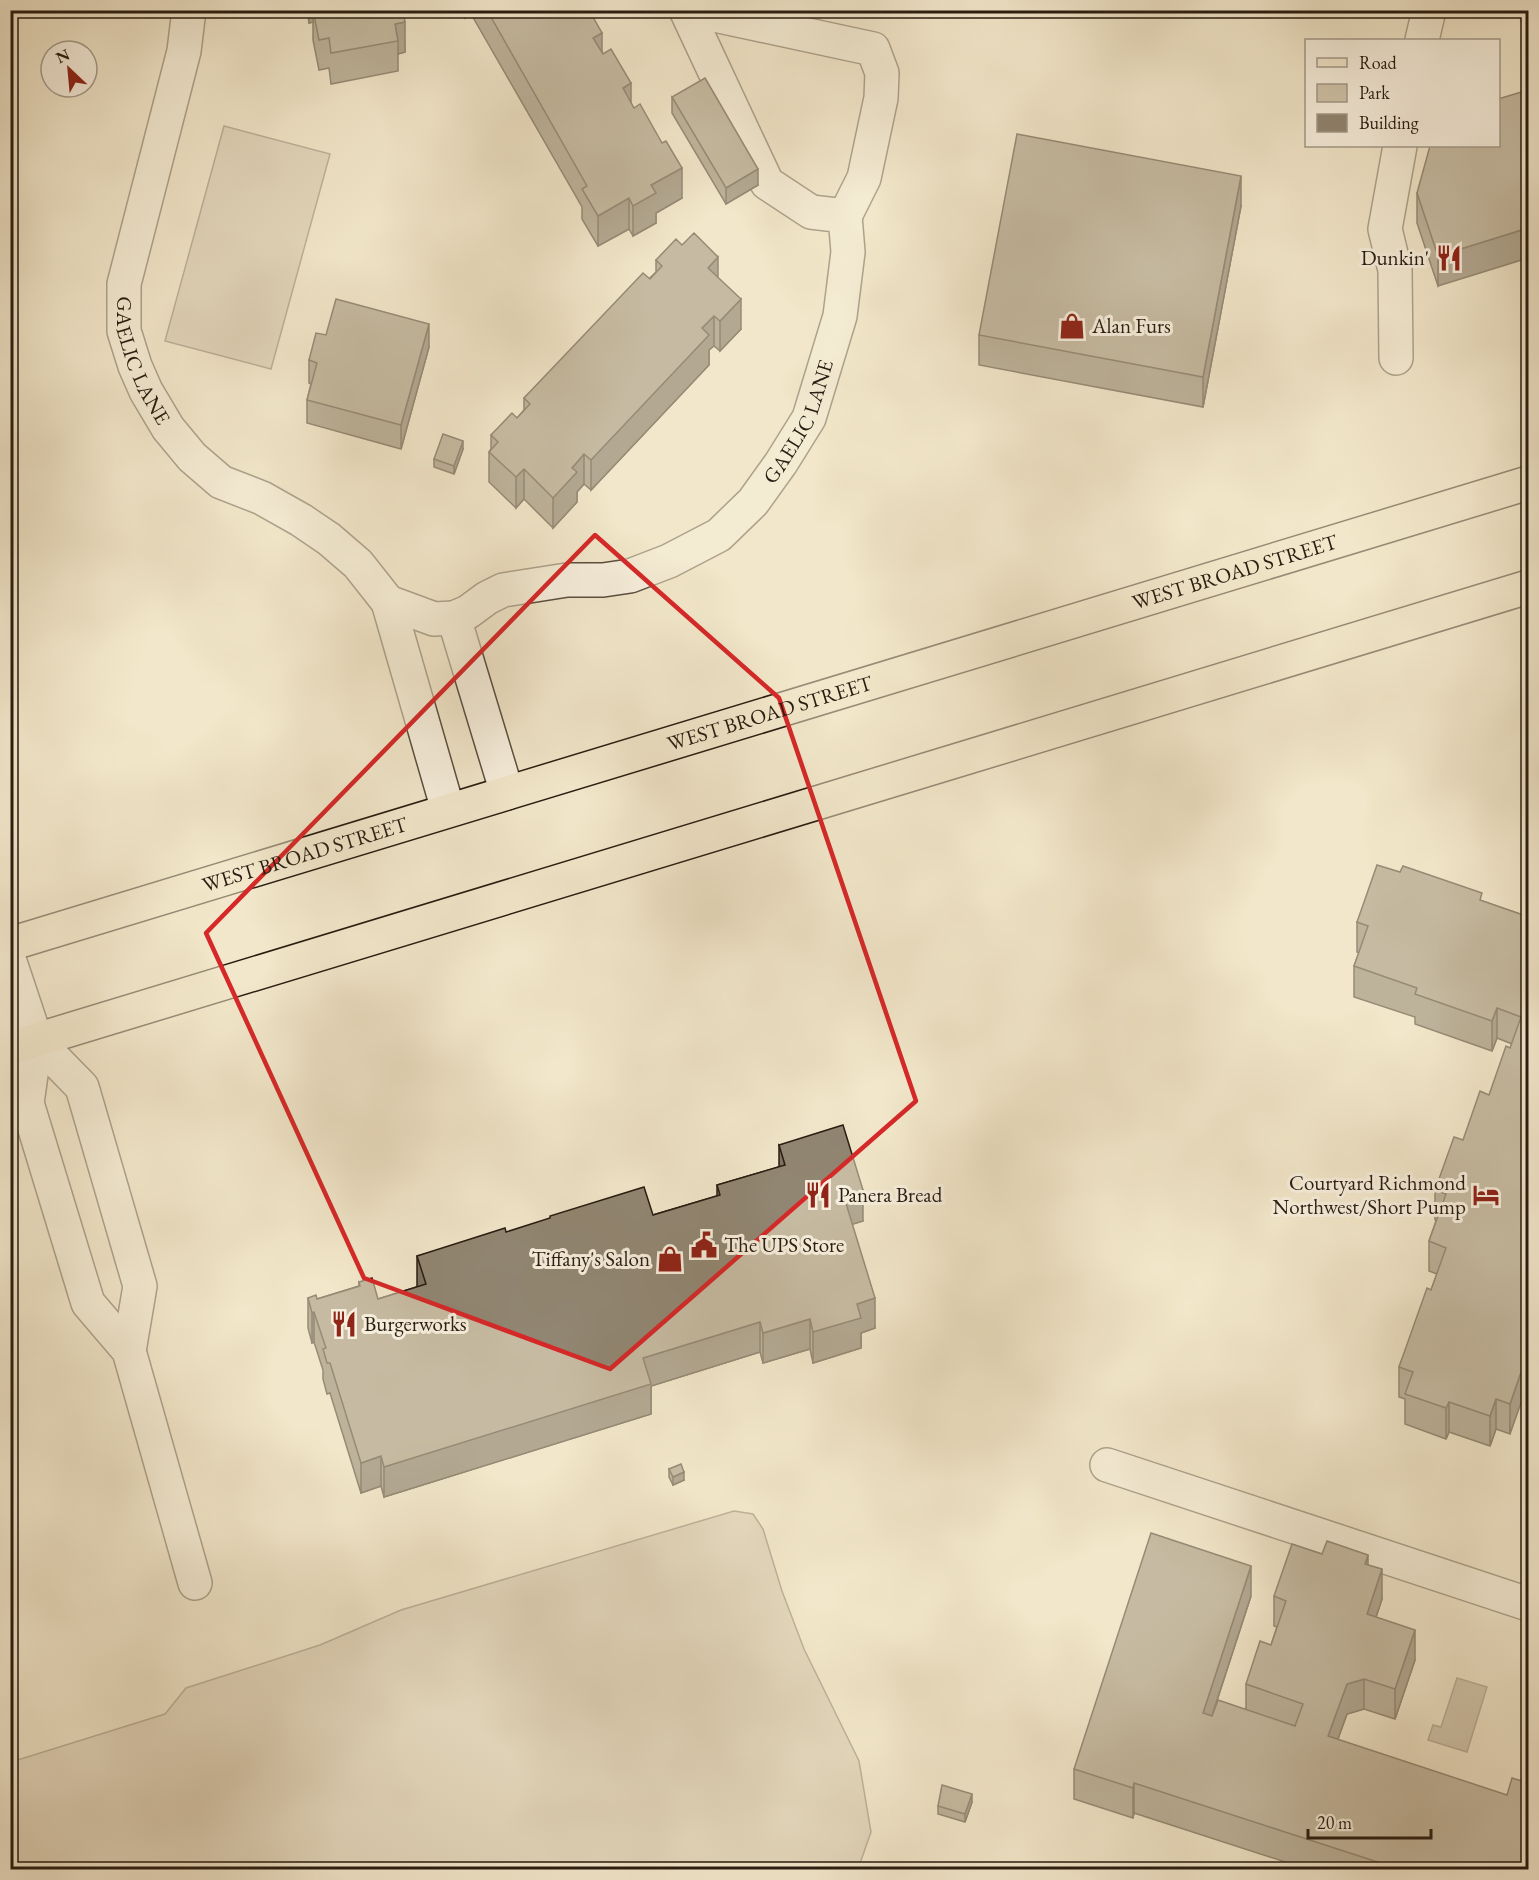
<svg xmlns="http://www.w3.org/2000/svg" width="1539" height="1880" viewBox="0 0 1539 1880" font-family="'EB Garamond',serif">
<style>
.green{fill:#d0c4ab;stroke:#7c705e;stroke-width:1.5}
.water{fill:#ada28c;stroke:#786c5b;stroke-width:1.5}
.lines{fill:none;stroke-linecap:round;stroke-linejoin:round}
.minor-casing{stroke:#5a4f40;stroke-width:36}
.major-casing{stroke:#281c11;stroke-width:36}
.minor{stroke:#f7efdd;stroke-width:33}
.major{stroke:#f2e7cb;stroke-width:33}
.wall{fill:#7d7362;stroke:#281c11;stroke-width:1.5}
.shaded-wall{fill:#665e50;stroke:#281c11;stroke-width:1.5}
.building{fill:#918672;stroke:#281c11;stroke-width:1.5}
.marked{fill:none;stroke:#d62828;stroke-width:4.5;stroke-linejoin:round}
.labels{text-anchor:middle;stroke-width:6;stroke-linejoin:round;paint-order:stroke}
.poi-label{font-size:21px;fill:#281c11;stroke:#f7efdd;text-anchor:start}
.street-label{font-size:21px;fill:#281c11;stroke:#f7efdd}
</style>
<rect width="100%" height="100%" fill="#f2e7cb"/>
<filter id="stains"><feTurbulence type="fractalNoise" baseFrequency=".00333" numOctaves="4"/><feColorMatrix values="0 0 0 0 .2 0 0 0 0 .09 0 0 0 0 .02 0 0 0 .5 -.17"/></filter>
<radialGradient id="worn" r=".72"><stop offset=".6" stop-color="#630" stop-opacity="0"/><stop offset="1" stop-color="#630" stop-opacity=".3"/></radialGradient>
<g class="green">
<path d="M 224,126 L 330,154 L 271,369 L 165,341 Z"/>
<path d="M 734,1511 L 753,1514 L 763,1529 L 782,1591 L 804,1649 L 859,1761 L 871,1832 L 858,1869 L 11,1869 L 11,1762 L 165,1714 L 186,1688 L 320,1645 L 401,1610 Z"/>
</g>
<path class="water" d="M 1457,1678 L 1487,1687 L 1467,1752 L 1428,1740 L 1433,1725 L 1441,1727 Z"/>
<g class="lines">
<g class="minor-casing">
<g id="minor">
<path id="s1" d="M 189,10 L 184,51 L 124,284 L 124,331 L 135,366 L 146,391 L 168,428 L 192,457 L 221,482 L 262,498 L 301,520 L 329,539 L 358,564 L 388,602 L 434,619 L 454,618 L 468,612 L 487,598 L 503,590 L 567,580 L 603,580 L 630,576 L 669,561 L 719,535 L 753,502 L 781,463 L 809,418 L 840,316 L 848,252 L 845,216 L 811,212 L 767,183 L 686,10"/>
<path d="M 691,10 L 873,49 L 882,73 L 881,98 L 864,178 L 845,216"/>
<path d="M 1422,40 L 1429,10"/>
<path d="M 1396,358 L 1395,270 L 1385,229 L 1400,146"/>
<path d="M 388,602 L 448,810"/>
<path d="M 454,618 L 507,793"/>
<path d="M 10,962 L 36,1040 L 82,1087 L 140,1286 L 129,1351"/>
<path d="M 36,1040 L 27,1103 L 88,1303 L 129,1351 L 195,1583"/>
<path d="M 1107,1465 L 1528,1604"/>
</g>
</g>
<g class="major-casing">
<g id="major">
<path id="s2" d="M 10,944 L 1528,483"/>
<path d="M 10,1048 L 1528,587"/>
</g>
</g>
<use href="#minor" class="minor"/>
<use href="#major" class="major"/>
</g>
<g class="wall">
<path d="M 307,10 L 403,10 L 405,52 L 398,54 L 398,71 L 331,84 L 329,68 L 319,70 L 313,40 L 313,22 L 309,23 Z"/>
<path d="M 461,10 L 589,10 L 602,52 L 631,104 L 682,198 L 656,213 L 656,223 L 633,236 L 629,229 L 598,246 L 582,219 L 582,207 L 471,14 L 465,18 Z"/>
<path d="M 1518,10 L 1528,10 L 1528,46 Z"/>
<path d="M 672,97 L 758,185 L 726,204 L 672,113 Z"/>
<path d="M 1498,146 L 1438,286 L 1417,223 L 1417,193 Z"/>
<path d="M 1241,206 L 1203,407 L 979,365 L 979,335 Z"/>
<path d="M 656,260 L 718,278 L 741,329 L 720,351 L 714,346 L 709,350 L 709,365 L 591,490 L 584,484 L 577,492 L 577,502 L 553,528 L 524,499 L 516,508 L 489,482 L 489,452 L 491,449 L 491,435 L 517,418 L 524,410 L 524,398 L 656,272 Z"/>
<path d="M 326,335 L 429,347 L 401,449 L 307,423 L 307,400 L 311,384 L 309,383 L 309,360 Z"/>
<path d="M 463,449 L 454,474 L 434,467 L 434,459 Z"/>
<path d="M 1482,901 L 1523,915 L 1525,907 L 1510,1434 L 1496,1429 L 1490,1446 L 1449,1432 L 1446,1439 L 1405,1424 L 1405,1399 L 1399,1397 L 1399,1367 L 1431,1290 L 1437,1274 L 1429,1271 L 1429,1241 L 1436,1221 L 1435,1220 L 1435,1190 L 1489,1095 L 1512,1044 L 1497,1038 L 1492,1051 L 1415,1024 L 1415,1017 L 1354,997 L 1354,966 L 1359,953 L 1357,952 L 1357,922 Z"/>
<path d="M 779,1145 L 863,1221 L 852,1224 L 875,1328 L 861,1333 L 861,1348 L 813,1363 L 810,1349 L 763,1363 L 760,1352 L 651,1386 L 651,1414 L 384,1497 L 381,1486 L 361,1493 L 330,1393 L 327,1394 L 323,1379 L 323,1370 L 314,1342 L 312,1343 L 308,1328 L 308,1298 L 317,1299 L 359,1286 L 359,1282 L 378,1299 L 417,1287 L 417,1256 L 506,1232 L 653,1215 L 717,1196 L 717,1185 L 779,1167 Z"/>
<path d="M 669,1469 L 684,1480 L 673,1485 L 669,1477 Z"/>
<path d="M 1322,1554 L 1368,1565 L 1382,1599 L 1376,1617 L 1415,1660 L 1395,1719 L 1364,1709 L 1347,1714 L 1338,1739 L 1528,1869 L 1307,1869 L 1134,1813 L 1133,1818 L 1074,1799 L 1074,1769 L 1251,1596 L 1212,1716 L 1246,1709 L 1246,1684 L 1271,1645 L 1277,1627 L 1274,1626 L 1274,1596 Z"/>
<path d="M 972,1802 L 965,1822 L 938,1814 L 938,1806 Z"/>
</g>
<g class="shaded-wall">
<path d="M 309,10 L 313,10 L 313,22 L 309,23 Z"/>
<path d="M 465,10 L 471,10 L 471,14 L 465,18 Z"/>
<path d="M 405,22 L 405,52 L 398,54 L 398,41 L 395,24 Z"/>
<path d="M 602,33 L 602,63 L 593,38 Z"/>
<path d="M 631,83 L 631,113 L 623,88 Z"/>
<path d="M 682,168 L 682,198 L 656,213 L 656,223 L 633,236 L 633,206 L 651,185 Z"/>
<path d="M 758,169 L 758,185 L 726,204 L 726,188 Z"/>
<path d="M 1241,176 L 1241,206 L 1203,407 L 1203,377 Z"/>
<path d="M 629,198 L 629,229 L 598,246 L 598,216 Z"/>
<path d="M 1528,228 L 1528,258 L 1438,286 L 1438,256 Z"/>
<path d="M 718,257 L 718,287 L 708,268 Z"/>
<path d="M 741,299 L 741,329 L 720,351 L 720,321 Z"/>
<path d="M 714,316 L 714,346 L 709,350 L 709,365 L 591,490 L 591,460 L 702,328 Z"/>
<path d="M 429,324 L 429,347 L 401,449 L 401,425 Z"/>
<path d="M 463,441 L 463,449 L 454,474 L 454,466 Z"/>
<path d="M 584,454 L 584,484 L 577,492 L 577,502 L 553,528 L 553,498 L 572,468 Z"/>
<path d="M 524,469 L 524,499 L 516,508 L 516,477 Z"/>
<path d="M 1497,1008 L 1497,1038 L 1492,1051 L 1492,1021 Z"/>
<path d="M 863,1190 L 863,1221 L 844,1227 L 844,1197 Z"/>
<path d="M 875,1298 L 875,1328 L 861,1333 L 861,1348 L 813,1363 L 813,1332 L 857,1304 Z"/>
<path d="M 314,1312 L 314,1342 L 312,1343 L 312,1313 Z"/>
<path d="M 810,1319 L 810,1349 L 763,1363 L 763,1333 Z"/>
<path d="M 760,1322 L 760,1352 L 651,1386 L 651,1414 L 384,1497 L 384,1467 L 643,1358 Z"/>
<path d="M 1528,1352 L 1528,1383 L 1510,1434 L 1510,1404 Z"/>
<path d="M 1496,1399 L 1496,1429 L 1490,1446 L 1490,1416 Z"/>
<path d="M 1449,1402 L 1449,1432 L 1446,1439 L 1446,1408 Z"/>
<path d="M 381,1456 L 381,1486 L 361,1493 L 361,1463 Z"/>
<path d="M 684,1472 L 684,1480 L 673,1485 L 673,1477 Z"/>
<path d="M 1368,1555 L 1368,1585 L 1365,1564 Z"/>
<path d="M 1251,1566 L 1251,1596 L 1203,1743 L 1203,1713 Z"/>
<path d="M 1382,1569 L 1382,1599 L 1367,1644 L 1367,1614 Z"/>
<path d="M 1415,1630 L 1415,1660 L 1395,1719 L 1395,1689 Z"/>
<path d="M 1364,1679 L 1364,1709 L 1347,1714 L 1328,1766 L 1328,1736 L 1347,1684 Z"/>
<path d="M 1134,1783 L 1134,1813 L 1133,1818 L 1133,1788 Z"/>
<path d="M 972,1794 L 972,1802 L 965,1822 L 965,1814 Z"/>
</g>
<g class="building">
<path d="M 313,10 L 403,10 L 405,22 L 395,24 L 398,41 L 331,53 L 329,38 L 319,40 Z"/>
<path d="M 487,10 L 589,10 L 602,33 L 593,38 L 603,54 L 611,49 L 631,83 L 623,88 L 634,108 L 640,104 L 662,143 L 666,141 L 682,168 L 651,185 L 656,193 L 633,206 L 629,198 L 598,216 L 582,189 L 587,186 Z"/>
<path d="M 705,78 L 758,169 L 726,188 L 672,97 Z"/>
<path d="M 1528,90 L 1528,228 L 1438,256 L 1417,193 L 1430,146 L 1498,146 L 1498,99 Z"/>
<path d="M 1017,134 L 1241,176 L 1203,377 L 979,335 Z"/>
<path d="M 694,233 L 718,257 L 708,268 L 741,299 L 720,321 L 714,316 L 702,328 L 709,335 L 591,460 L 584,454 L 572,468 L 577,472 L 553,498 L 524,469 L 516,477 L 489,452 L 498,442 L 491,435 L 512,413 L 517,418 L 530,404 L 524,398 L 643,273 L 650,279 L 662,266 L 656,260 L 676,239 L 682,245 Z"/>
<path d="M 336,299 L 429,324 L 401,425 L 307,400 L 317,363 L 309,360 L 316,333 L 326,335 Z"/>
<path d="M 443,434 L 463,441 L 454,466 L 434,459 Z"/>
<path d="M 1377,865 L 1400,872 L 1403,866 L 1482,893 L 1480,900 L 1523,915 L 1525,907 L 1528,908 L 1528,1352 L 1510,1404 L 1496,1399 L 1490,1416 L 1449,1402 L 1446,1408 L 1405,1394 L 1413,1372 L 1399,1367 L 1427,1288 L 1431,1290 L 1446,1248 L 1429,1241 L 1446,1194 L 1435,1190 L 1454,1137 L 1463,1140 L 1480,1091 L 1489,1095 L 1506,1046 L 1510,1048 L 1521,1017 L 1497,1008 L 1492,1021 L 1415,994 L 1417,988 L 1354,966 L 1368,926 L 1357,922 Z"/>
<path d="M 843,1125 L 863,1190 L 844,1197 L 875,1298 L 857,1304 L 861,1318 L 813,1332 L 810,1319 L 763,1333 L 760,1322 L 643,1358 L 651,1384 L 384,1467 L 381,1456 L 361,1463 L 330,1363 L 327,1363 L 323,1349 L 326,1348 L 314,1312 L 312,1313 L 308,1298 L 316,1295 L 317,1299 L 360,1286 L 359,1282 L 372,1278 L 378,1299 L 426,1284 L 417,1256 L 505,1228 L 506,1232 L 550,1218 L 550,1216 L 644,1187 L 653,1215 L 720,1195 L 717,1185 L 785,1165 L 779,1145 Z"/>
<path d="M 681,1464 L 684,1472 L 673,1477 L 669,1469 Z"/>
<path d="M 1151,1533 L 1251,1566 L 1203,1713 L 1212,1716 L 1218,1700 L 1295,1726 L 1303,1704 L 1246,1684 L 1260,1641 L 1271,1645 L 1286,1601 L 1274,1596 L 1292,1544 L 1322,1554 L 1327,1541 L 1368,1555 L 1365,1564 L 1382,1569 L 1367,1614 L 1415,1630 L 1395,1689 L 1364,1679 L 1347,1684 L 1328,1736 L 1507,1795 L 1512,1778 L 1528,1783 L 1528,1869 L 1399,1869 L 1134,1783 L 1133,1788 L 1074,1769 Z"/>
<path d="M 942,1785 L 972,1794 L 965,1814 L 938,1806 Z"/>
</g>
<path d="M0 0H1539V1880H0ZM 595,535 L 779,698 L 916,1101 L 610,1369 L 364,1278 L 206,933 Z" fill="#f2e7cb" fill-opacity=".55" fill-rule="evenodd"/>
<path class="marked" d="M 595,535 L 779,698 L 916,1101 L 610,1369 L 364,1278 L 206,933 Z"/>
<defs>
<g id="restaurant-bare" transform="scale(2.07)"><path d="M-5-6h1v4h1v-4h1v4h1v-4h1v5L-1.5 .5V6h-2V.5L-5-1ZM5-6V6H3V1.5H1.5Q1.5-4 5-6Z" fill="#8f2418" stroke="#f7efdd" stroke-width="2.5" paint-order="stroke"/></g>
<g id="shop-bare" transform="scale(2.07)"><path d="M-5-2.5h2.3a2.7 3.5 0 0 1 5.4 0H5L5.5 6h-11ZM-1.5-2.5h3a1.5 2.3 0 0 0-3 0Z" fill="#8f2418" stroke="#f7efdd" stroke-width="2.5" paint-order="stroke"/></g>
<g id="hotel-bare" transform="scale(2.07)"><path d="M-6-4.5h1.5V1H6V5H4.5V3h-9V5H-6ZM-4 0a1.8 1.8 0 1 1 3.6 0ZM.5 0V-2.5h3Q6-2.5 6 0Z" fill="#8f2418" stroke="#f7efdd" stroke-width="2.5" paint-order="stroke"/></g>
<g id="civic-bare" transform="scale(2.07)"><path d="M-.6-6.5H3V-4.5H.6V-3L4-1V1h2V6H-6V1h2V-1L-.6-3ZM-1.2 2.5V6h2.4V2.5Z" fill="#8f2418" stroke="#f7efdd" stroke-width="2.5" paint-order="stroke"/></g>
</defs>
<g fill-rule="evenodd">
<use href="#restaurant-bare" x="1449" y="258"/>
<use href="#shop-bare" x="1072" y="326"/>
<use href="#restaurant-bare" x="818" y="1195"/>
<use href="#hotel-bare" x="1486" y="1195"/>
<use href="#civic-bare" x="704" y="1245"/>
<use href="#shop-bare" x="670" y="1259"/>
<use href="#restaurant-bare" x="344" y="1324"/>
</g>
<g class="labels">
<g class="poi-label">
<text x="1429" y="265" text-anchor="end">Dunkin'</text>
<text x="1092" y="333">Alan Furs</text>
<text x="1466" y="1190" text-anchor="end">Courtyard Richmond<tspan x="1466" dy="24">Northwest/Short Pump</tspan></text>
<text x="838" y="1202">Panera Bread</text>
<text x="724" y="1252">The UPS Store</text>
<text x="650" y="1266" text-anchor="end">Tiffany's Salon</text>
<text x="364" y="1331">Burgerworks</text>
</g>
<g class="street-label">
<text dy="7" stroke="none"><textPath href="#s1" startOffset="362">GAELIC LANE</textPath></text>
<text dy="7" stroke="none"><textPath href="#s1" startOffset="1214">GAELIC LANE</textPath></text>
<text dy="7" stroke="none"><textPath href="#s2" startOffset="1280">WEST BROAD STREET</textPath></text>
<text dy="7" stroke="none"><textPath href="#s2" startOffset="794">WEST BROAD STREET</textPath></text>
<text dy="7" stroke="none"><textPath href="#s2" startOffset="308">WEST BROAD STREET</textPath></text>
</g>
</g>
<rect width="1539" height="1880" fill="none" stroke="#f2e7cb" stroke-width="36"/>
<rect x="12" y="12" width="1515" height="1856" fill="none" stroke="#281c11" stroke-width="3"/>
<rect x="18" y="18" width="1503" height="1844" fill="none" stroke="#281c11" stroke-width="1.5"/>
<rect x="1305" y="39" width="195" height="108" fill="#f7efdd" stroke="#a49b8b" stroke-width="1.5"/>
<rect x="1317" y="58" width="30" height="9" fill="#f2e7cb" stroke="#a49b8b" stroke-width="1.5"/>
<text x="1359" y="69" font-size="18" fill="#281c11">Road</text>
<rect x="1317" y="84" width="30" height="18" fill="#d0c4ab" stroke="#a49b8b" stroke-width="1.5"/>
<text x="1359" y="99" font-size="18" fill="#281c11">Park</text>
<rect x="1317" y="114" width="30" height="18" fill="#918672" stroke="#a49b8b" stroke-width="1.5"/>
<text x="1359" y="129" font-size="18" fill="#281c11">Building</text>
<g transform="translate(69 69) rotate(334)"><circle r="28" fill="#f7efdd" stroke="#a49b8b" stroke-width="1.5"/>
<path d="M0-4.5L10 22L0 15L-10 22Z" fill="#8f2418"/>
<text y="-9" font-size="16" font-weight="bold" text-anchor="middle" fill="#281c11">N</text>
</g>
<path d="M1308 1829v9h123v-9" fill="none" stroke="#281c11" stroke-width="3"/>
<text x="1317" y="1829" font-size="18" fill="#281c11" stroke="#f7efdd" stroke-width="4.5" paint-order="stroke">20 m</text>
<rect width="100%" height="100%" filter="url(#stains)"/>
<rect width="100%" height="100%" fill="url(#worn)"/>
</svg>
